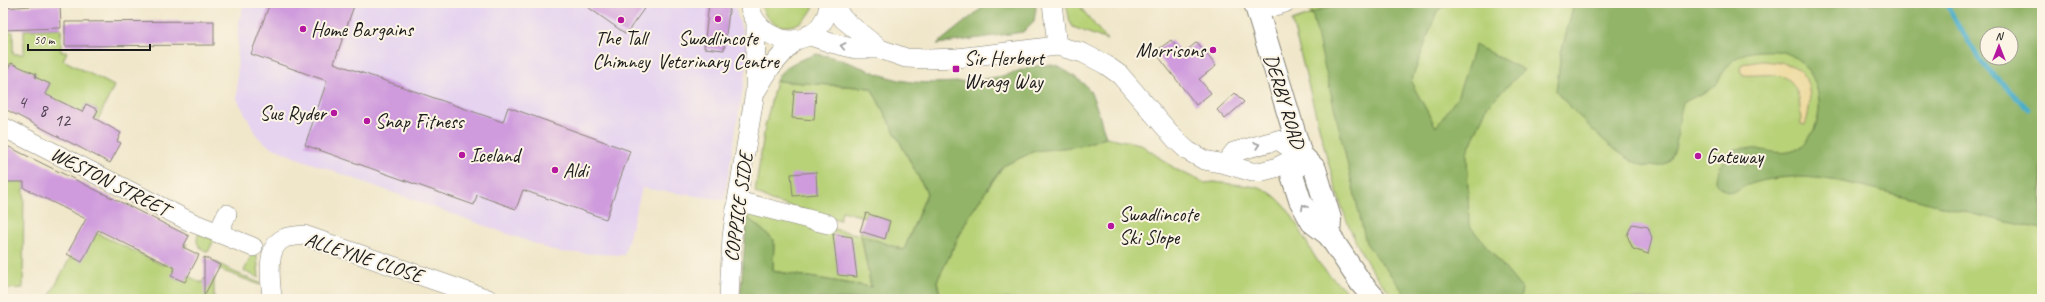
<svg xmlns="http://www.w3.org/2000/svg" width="2045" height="302" viewBox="0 0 2045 302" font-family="Caveat,sans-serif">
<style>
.built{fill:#e5d3f0}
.green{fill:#b8d278;stroke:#6a774a;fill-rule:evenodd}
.forest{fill:#92b468;stroke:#576842;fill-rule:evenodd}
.sand{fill:#eeda9e;stroke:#857b5d}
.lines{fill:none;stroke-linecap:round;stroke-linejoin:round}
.stream{stroke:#4aadc9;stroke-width:5}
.building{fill:#cf9bdd}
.minor-casing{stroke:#868274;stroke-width:20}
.major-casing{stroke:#868274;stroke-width:24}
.minor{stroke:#fff;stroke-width:19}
.major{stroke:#fff;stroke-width:22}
.oneway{stroke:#999}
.poi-dot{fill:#b5179e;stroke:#fcf5e5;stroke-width:1.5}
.labels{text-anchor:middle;stroke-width:4;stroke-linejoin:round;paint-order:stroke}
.number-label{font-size:18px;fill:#493c4c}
.poi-label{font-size:20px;fill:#1c1c1c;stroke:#fcf5e5;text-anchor:start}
.street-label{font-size:20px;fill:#1c1c1c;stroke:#fcf5e5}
</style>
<rect width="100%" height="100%" fill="#fcf5e5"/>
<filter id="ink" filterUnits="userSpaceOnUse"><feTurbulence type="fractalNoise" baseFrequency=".025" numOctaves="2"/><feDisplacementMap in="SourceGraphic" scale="8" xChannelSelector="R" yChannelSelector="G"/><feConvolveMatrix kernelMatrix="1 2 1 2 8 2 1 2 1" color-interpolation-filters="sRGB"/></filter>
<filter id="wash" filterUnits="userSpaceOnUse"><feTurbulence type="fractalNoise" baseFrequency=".012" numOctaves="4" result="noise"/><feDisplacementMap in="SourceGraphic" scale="16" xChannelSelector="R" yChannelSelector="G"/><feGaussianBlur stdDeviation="0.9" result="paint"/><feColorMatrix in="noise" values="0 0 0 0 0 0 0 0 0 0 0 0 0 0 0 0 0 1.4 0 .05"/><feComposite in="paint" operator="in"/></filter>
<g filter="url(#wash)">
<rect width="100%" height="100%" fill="#f0e7cb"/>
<path class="built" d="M 244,3 L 731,3 L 734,5 L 749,53 L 724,200 L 642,188 L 624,255 L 558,252 L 297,158 L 269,146 L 258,137 L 237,99 L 238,27 Z"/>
<g class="green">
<path d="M 761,3 L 815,3 C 805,33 767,35 761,3 Z"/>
<path d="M 1066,3 L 1077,3 L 1107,40 L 1073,27 L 1070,22 Z"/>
<path d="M 1303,3 L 2042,3 L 2042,299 L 1397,299 C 1351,259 1334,184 1319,127 C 1310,92 1301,56 1292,21 L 1312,14 ZM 1987,34 L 2011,34 L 2011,58 L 1987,58 Z"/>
<path d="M 61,28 L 61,52 L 67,52 L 63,60 L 114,86 L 95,126 L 91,124 L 98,110 L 86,104 L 79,118 L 45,94 L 50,84 L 43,81 L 36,95 L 28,91 L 36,74 L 25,69 L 17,85 L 18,67 L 11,63 L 5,74 L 3,74 L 3,31 L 13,32 L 13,54 L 24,54 L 24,30 Z"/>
<path d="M 776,81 L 871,88 L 927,193 L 904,250 L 861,235 L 871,287 L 773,271 L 774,240 L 747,217 L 754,212 L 861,235 L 860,231 L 885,238 L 890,221 L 866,213 L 864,217 L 842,211 L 840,220 L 771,201 L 755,192 L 765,127 Z"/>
<path d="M 1106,137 L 1140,144 L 1177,170 L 1205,183 L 1214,182 C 1227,184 1255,185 1265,190 C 1294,204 1303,244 1323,268 C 1332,279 1344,286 1352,299 L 941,299 L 937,281 L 969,216 L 1003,166 L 1035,151 L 1080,146 Z"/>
<path d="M 3,166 L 24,179 L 23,288 L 3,289 Z"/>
<path d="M 86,228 L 163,265 L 171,250 L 180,254 L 185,243 L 187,244 L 172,276 L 185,282 L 188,276 L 202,283 L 214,261 L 234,272 L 260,283 L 260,285 L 218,269 L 220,265 L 215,262 L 211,269 L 214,271 L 214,297 L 217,299 L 48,299 Z"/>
<path d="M 199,233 L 214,240 L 208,252 C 199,248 194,243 199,233 Z"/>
<path d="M 252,254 L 257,256 L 259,278 L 244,271 Z"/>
</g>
<g class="forest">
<path d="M 988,3 L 1035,3 L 1036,8 L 1034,21 L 1023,32 L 937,44 Z"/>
<path d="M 1340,3 L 1450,3 L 1437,11 L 1411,82 L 1436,127 L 1457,98 L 1475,45 L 1524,70 L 1488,105 L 1467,153 L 1469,225 L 1522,289 L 1520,299 L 1409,299 L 1366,243 L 1312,13 Z"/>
<path d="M 1574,3 L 2042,3 L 2042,229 C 1995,220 1948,208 1902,196 C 1865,187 1829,176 1791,177 C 1775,178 1762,180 1748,185 C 1742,187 1738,192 1732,192 C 1728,192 1723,190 1720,187 C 1715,183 1715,178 1718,172 C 1721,165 1726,153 1733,150 C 1756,142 1783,163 1803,145 C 1830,119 1822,67 1786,53 C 1779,50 1767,51 1759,51 C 1739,53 1732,59 1721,76 C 1719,79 1717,85 1714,87 C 1709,91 1691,98 1683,103 C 1676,124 1681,142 1669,162 C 1662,165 1654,167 1645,166 C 1618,160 1574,112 1556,91 L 1561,53 ZM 1987,34 L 2011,34 L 2011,58 L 1987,58 Z"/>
<path d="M 817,54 C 851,59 879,79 912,82 C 940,84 969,82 997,77 C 1015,74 1037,61 1056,66 C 1063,68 1087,84 1090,91 C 1097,105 1101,122 1106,137 L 1080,146 L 1035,151 L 1003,166 L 969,216 L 937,281 L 941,299 L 740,299 L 747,217 L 774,240 L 773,271 L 871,287 L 861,235 L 904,250 L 927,193 L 871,88 L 776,81 C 783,64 801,60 817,54 Z"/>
</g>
<path class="sand" d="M 1762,61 C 1771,62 1781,62 1790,65 C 1814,73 1812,106 1805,125 L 1801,124 C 1800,108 1801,81 1781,76 C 1770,73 1755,76 1743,75 L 1740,70 L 1742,64 Z"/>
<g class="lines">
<path class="stream" d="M 1947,3 L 1956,22 L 1982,63 L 2028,109"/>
</g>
<g id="blocks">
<g class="building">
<path d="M 270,3 L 355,3 L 334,63 L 503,122 L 508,107 L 630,151 L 606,219 L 523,190 L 516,209 L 477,195 L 474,205 L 305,145 L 327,81 L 251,54 Z"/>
<path d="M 582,3 L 648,3 L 626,34 Z"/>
<path d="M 709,3 L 730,4 L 724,50 L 704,48 Z"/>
<path d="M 60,4 L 61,28 L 3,30 L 3,8 Z"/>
<path d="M 214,21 L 214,45 L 65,46 L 65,22 Z"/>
<path d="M 1171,40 L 1182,54 L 1197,42 L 1216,66 L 1199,79 L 1211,93 L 1196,105 L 1155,52 Z"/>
<path d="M 11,63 L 36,74 L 35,77 L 50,84 L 45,94 L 82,112 L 86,104 L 98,110 L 94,118 L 121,133 L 117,141 L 121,143 L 110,163 L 3,108 L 3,79 Z"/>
<path d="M 794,91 L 816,92 L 814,120 L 792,118 Z"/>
<path d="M 1235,93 L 1244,102 L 1225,119 L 1217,110 Z"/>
<path d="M 3,144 L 189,236 L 183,247 L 199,255 L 185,282 L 171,276 L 175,268 L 98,230 L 82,262 L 67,254 L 86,219 L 24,188 L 24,182 L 3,182 Z"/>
<path d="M 816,172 L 817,194 L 793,196 L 791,174 Z"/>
<path d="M 866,213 L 890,221 L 885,239 L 860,231 Z"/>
<path d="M 1632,224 L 1648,227 L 1652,238 L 1648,254 L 1633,249 L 1627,235 Z"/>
<path d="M 833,234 L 852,237 L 857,277 L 838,275 Z"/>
<path d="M 204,257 L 220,265 L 204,296 Z"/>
</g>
</g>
</g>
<g filter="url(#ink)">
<use href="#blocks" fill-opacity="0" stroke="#868274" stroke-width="1"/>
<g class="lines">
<g class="minor-casing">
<g id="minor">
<path d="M 749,3 C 755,42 807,55 825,18 C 828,14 828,8 829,3"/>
<path d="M 833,3 L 843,19 L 880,49"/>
<path d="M 1052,3 L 1057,46"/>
<path d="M 1258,11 L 1285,3"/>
<path d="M 808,35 L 831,43 L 856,49 L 880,49 L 906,58 L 928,59 L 957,58 L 1057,46 L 1083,53 L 1106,65 L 1120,75 L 1176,140 L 1188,151 L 1204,160 L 1225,164 L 1252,172 L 1259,172 L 1275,168 L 1301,155 L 1278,140 L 1234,152 L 1225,164"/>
<path d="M 756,91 L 771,67 L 795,40"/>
<path d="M 3,127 L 191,222 L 253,247"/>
<path d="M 737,201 L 828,224"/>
<path d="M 218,233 L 227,214"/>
<path d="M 272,299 C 271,282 264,246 285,238 C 291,236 298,236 304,235 L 488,299"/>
<path d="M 729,299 L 732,237 L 737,201 L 755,92 L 756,23"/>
</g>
</g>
<g class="major-casing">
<g id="major">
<path d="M 1255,3 L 1301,155 L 1315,169 L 1330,219 L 1329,235 L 1361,283 L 1375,299"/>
<path d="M 1301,155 L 1292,175 L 1300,200 L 1312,222 L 1329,235"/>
</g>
</g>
<use href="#minor" class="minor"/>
<use href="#major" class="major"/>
</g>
<defs><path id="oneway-chevron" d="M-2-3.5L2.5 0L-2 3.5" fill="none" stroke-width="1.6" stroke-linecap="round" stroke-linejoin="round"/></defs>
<g class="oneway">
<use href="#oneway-chevron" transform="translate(843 46) rotate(-168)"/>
<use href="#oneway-chevron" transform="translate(1257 145) rotate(-18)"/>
<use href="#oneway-chevron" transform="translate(1304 207) rotate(-118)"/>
</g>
</g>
<g class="poi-dot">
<circle cx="718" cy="19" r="4"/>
<circle cx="621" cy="20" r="4"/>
<circle cx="303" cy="29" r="4"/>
<circle cx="1213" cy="50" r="4"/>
<rect x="952" y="65" width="8" height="8" rx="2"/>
<circle cx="334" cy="113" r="4"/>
<circle cx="367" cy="121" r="4"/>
<circle cx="462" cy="155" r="4"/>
<circle cx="1698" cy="156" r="4"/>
<circle cx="555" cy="170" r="4"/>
<circle cx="1111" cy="226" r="4"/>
</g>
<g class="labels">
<g class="number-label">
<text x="22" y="108">4</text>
<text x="43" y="116">8</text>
<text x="62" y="126">12</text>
</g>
<g class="poi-label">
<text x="311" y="36">Home Bargains</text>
<text x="621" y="45" text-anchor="middle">The Tall<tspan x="621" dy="23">Chimney</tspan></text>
<text x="718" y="45" text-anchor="middle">Swadlincote<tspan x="718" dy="23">Veterinary Centre</tspan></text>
<text x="1205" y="57" text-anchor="end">Morrisons</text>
<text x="964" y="65">Sir Herbert<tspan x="964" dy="23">Wragg Way</tspan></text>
<text x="326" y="120" text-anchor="end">Sue Ryder</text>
<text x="375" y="128">Snap Fitness</text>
<text x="470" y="162">Iceland</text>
<text x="1706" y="163">Gateway</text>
<text x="563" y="177">Aldi</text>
<text x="1119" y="221">Swadlincote<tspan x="1119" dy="23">Ski Slope</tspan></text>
</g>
<g class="street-label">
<text transform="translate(1285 101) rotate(73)" y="7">DERBY ROAD</text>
<text transform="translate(110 181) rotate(27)" y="7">WESTON STREET</text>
<text transform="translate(738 207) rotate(-82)" y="7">COPPICE SIDE</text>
<text transform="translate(364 257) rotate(18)" y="7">ALLEYNE CLOSE</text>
</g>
</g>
<rect width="2045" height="302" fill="none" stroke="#fcf5e5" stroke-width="16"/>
<g transform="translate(1999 46)"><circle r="19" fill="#fcf5e5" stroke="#a29e95"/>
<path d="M0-3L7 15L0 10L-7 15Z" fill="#b5179e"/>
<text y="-6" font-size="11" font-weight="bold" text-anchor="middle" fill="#1c1c1c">N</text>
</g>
<path d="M28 44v6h122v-6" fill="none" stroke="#1c1c1c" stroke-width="2"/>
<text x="34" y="44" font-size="12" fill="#1c1c1c" stroke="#fcf5e5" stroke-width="3" paint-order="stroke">50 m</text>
</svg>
